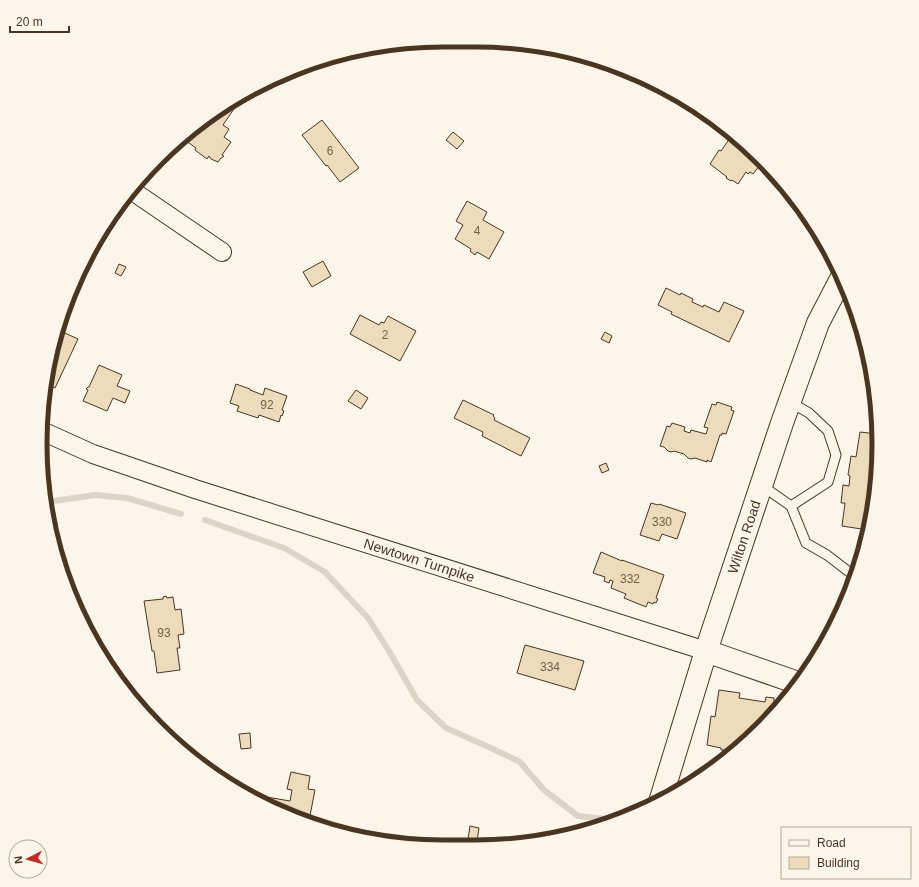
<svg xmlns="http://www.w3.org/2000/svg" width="919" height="887" viewBox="0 0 919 887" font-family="Helvetica,sans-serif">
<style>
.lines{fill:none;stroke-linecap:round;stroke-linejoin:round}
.stream{stroke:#dcd4c6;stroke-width:6}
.building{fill:#ecdcbc;stroke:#4a3520}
.service-casing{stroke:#4a3520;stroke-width:11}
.minor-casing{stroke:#4a3520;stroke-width:20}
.tertiary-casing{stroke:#4a3520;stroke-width:24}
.secondary-casing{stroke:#4a3520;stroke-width:24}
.service{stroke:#fbf6e9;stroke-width:9}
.minor{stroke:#fbf6e9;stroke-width:18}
.tertiary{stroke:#fbf6e9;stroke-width:22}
.secondary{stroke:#fbf6e9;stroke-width:22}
.labels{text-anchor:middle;stroke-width:3;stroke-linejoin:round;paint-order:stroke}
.number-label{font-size:12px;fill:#725f47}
.street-label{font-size:14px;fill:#4a3520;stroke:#fbf6e9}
.rim{fill:none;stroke:#4a3520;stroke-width:5}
</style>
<rect width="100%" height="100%" fill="#fbf6e9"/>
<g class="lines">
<g class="stream">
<path d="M 47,501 L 54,501 L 95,495 L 127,498 L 181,514"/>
<path d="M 205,520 L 284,548 L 325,572 L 368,618 L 389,651 L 417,700 L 446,728 L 491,748 L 520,762 L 544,790 L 578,816 L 615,820"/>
</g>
</g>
<g class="building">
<path d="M 239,100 L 240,100 L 223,125 L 229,129 L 224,137 L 231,142 L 222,155 L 224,156 L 222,158 L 221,158 L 218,162 L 211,159 L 209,156 L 207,159 L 195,150 L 196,148 L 182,138 L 198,123 Z"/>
<path d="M 322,120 L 359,168 L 340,182 L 327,165 L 326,166 L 302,135 Z"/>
<path d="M 725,130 L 725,129 L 741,140 L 757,156 L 753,161 L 760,165 L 753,174 L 750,172 L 748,174 L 746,172 L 738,184 L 732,180 L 731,181 L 726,178 L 727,177 L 710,164 L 719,150 L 721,151 L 732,135 Z"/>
<path d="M 453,132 L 464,141 L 457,149 L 446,140 Z"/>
<path d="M 467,201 L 487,212 L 483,220 L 504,232 L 489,259 L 477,252 L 475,255 L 470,251 L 471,249 L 455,239 L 463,225 L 456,221 Z"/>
<path d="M 323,261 L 331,276 L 312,287 L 303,272 Z"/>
<path d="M 119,264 L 126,267 L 121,276 L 115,273 Z"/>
<path d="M 666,288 L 680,295 L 681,293 L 693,299 L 692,302 L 703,307 L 704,305 L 719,312 L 724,302 L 744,311 L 729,342 L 671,314 L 672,312 L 658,305 Z"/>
<path d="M 360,315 L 379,325 L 381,322 L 384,323 L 388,316 L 416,331 L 400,361 L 350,334 Z"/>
<path d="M 58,330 L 78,339 L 55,388 L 45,384 Z"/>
<path d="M 605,332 L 612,336 L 609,343 L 601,339 Z"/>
<path d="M 866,342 L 869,359 L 860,356 Z"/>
<path d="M 99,365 L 122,375 L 117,386 L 130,391 L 125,403 L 113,398 L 107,411 L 83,401 L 88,390 L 86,389 L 88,387 L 89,387 Z"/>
<path d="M 236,384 L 250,389 L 250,390 L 263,395 L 265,388 L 287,396 L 282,410 L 284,411 L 282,416 L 281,415 L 279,422 L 259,415 L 258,418 L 237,411 L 239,406 L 230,403 Z"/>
<path d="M 356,390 L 368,398 L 361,409 L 348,401 Z"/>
<path d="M 463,400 L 494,415 L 493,416 L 495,418 L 494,420 L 530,438 L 521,456 L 482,436 L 483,432 L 454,418 Z"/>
<path d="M 717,402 L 732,407 L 731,410 L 734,411 L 726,434 L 722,433 L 722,435 L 720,435 L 711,462 L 707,460 L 707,462 L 695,458 L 691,459 L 688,458 L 684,454 L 674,451 L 671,452 L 668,451 L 664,447 L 660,446 L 667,426 L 670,427 L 672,423 L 685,427 L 684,431 L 690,433 L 691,430 L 706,434 L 708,428 L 704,427 L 712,404 L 716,405 Z"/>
<path d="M 860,432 L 878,434 L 877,464 L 873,464 L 869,488 L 872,489 L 871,499 L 875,499 L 868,530 L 842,526 L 845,503 L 841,503 L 843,485 L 849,486 L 850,476 L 848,475 L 851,456 L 856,457 Z"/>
<path d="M 606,463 L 609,470 L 602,473 L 599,466 Z"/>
<path d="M 651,503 L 658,505 L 659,504 L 686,513 L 677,539 L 662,534 L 659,541 L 640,535 Z"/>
<path d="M 601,552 L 622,561 L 622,560 L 664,575 L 656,598 L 658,599 L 656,603 L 654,602 L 653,604 L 648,602 L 646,607 L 624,598 L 626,594 L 611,588 L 613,581 L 610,580 L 609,583 L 604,581 L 605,577 L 593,573 Z"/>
<path d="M 166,596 L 167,598 L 173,597 L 175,610 L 181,609 L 184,634 L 178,635 L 180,648 L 177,648 L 180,670 L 157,673 L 154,651 L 152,651 L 144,601 L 163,599 L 163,597 Z"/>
<path d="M 525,645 L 584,661 L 575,690 L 517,673 Z"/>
<path d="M 719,690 L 740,693 L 739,698 L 765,702 L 766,697 L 774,698 L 774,706 L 781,707 L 725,760 L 727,750 L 721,750 L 721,748 L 707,745 L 711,716 L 715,717 Z"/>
<path d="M 250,733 L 251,748 L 241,749 L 239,734 Z"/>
<path d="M 291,772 L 310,776 L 308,789 L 315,790 L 309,821 L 305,820 L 265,805 L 247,794 L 247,792 L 250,793 L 250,791 L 255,792 L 255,795 L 290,801 L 292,790 L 287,789 Z"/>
<path d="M 470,826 L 479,828 L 477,841 L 468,839 Z"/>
</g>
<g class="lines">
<g class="service-casing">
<g id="service">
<path d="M 790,402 L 809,413 L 828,431 L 836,455 L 828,482 L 791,506"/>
<path d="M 761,485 L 791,506 L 806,543 L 827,555 L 853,575 L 854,580"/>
</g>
</g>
<g class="minor-casing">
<g id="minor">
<path d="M 131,190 L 222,252"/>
<path id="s1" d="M 42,431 L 93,454 L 195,489 L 706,651"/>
</g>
</g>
<g class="tertiary-casing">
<path id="tertiary" d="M 706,651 L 798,683"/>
</g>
<g class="secondary-casing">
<g id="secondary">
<path id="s2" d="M 660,802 L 706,651 L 782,423 L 818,323 L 842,277"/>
</g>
</g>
<use href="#service" class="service"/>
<use href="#minor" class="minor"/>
<use href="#tertiary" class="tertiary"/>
<use href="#secondary" class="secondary"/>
</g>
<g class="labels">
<g class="number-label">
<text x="330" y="155">6</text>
<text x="477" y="235">4</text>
<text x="385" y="339">2</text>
<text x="267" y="409">92</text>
<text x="662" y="526">330</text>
<text x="630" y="583">332</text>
<text x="164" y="637">93</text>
<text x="550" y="671">334</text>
</g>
<g class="street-label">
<text dy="5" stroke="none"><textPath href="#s2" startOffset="278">Wilton Road</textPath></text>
<text dy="5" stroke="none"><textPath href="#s1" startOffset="399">Newtown Turnpike</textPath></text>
</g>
</g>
<path d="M0 0H919V887H0ZM443 47H476A396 396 0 0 1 872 443V444A396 396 0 0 1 476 840H443A396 396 0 0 1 47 444V443A396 396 0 0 1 443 47Z" fill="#fbf6e9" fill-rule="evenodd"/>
<path class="rim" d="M443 47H476A396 396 0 0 1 872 443V444A396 396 0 0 1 476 840H443A396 396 0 0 1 47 444V443A396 396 0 0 1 443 47Z"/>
<rect x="781" y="827" width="130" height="52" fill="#fbf6e9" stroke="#b4a999"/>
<rect x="789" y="840" width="20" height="6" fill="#fbf6e9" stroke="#b4a999"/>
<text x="817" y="847" font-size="12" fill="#4a3520">Road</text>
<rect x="789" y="857" width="20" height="12" fill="#ecdcbc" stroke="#b4a999"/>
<text x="817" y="867" font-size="12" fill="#4a3520">Building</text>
<g transform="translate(28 859) rotate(264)"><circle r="19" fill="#fbf6e9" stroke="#b4a999"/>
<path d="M0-3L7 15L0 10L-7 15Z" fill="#c62828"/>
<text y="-6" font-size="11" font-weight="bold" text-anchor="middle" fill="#4a3520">N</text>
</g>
<path d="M10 26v6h59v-6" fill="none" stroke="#4a3520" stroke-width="2"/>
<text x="16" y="26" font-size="12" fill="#4a3520" stroke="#fbf6e9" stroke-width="3" paint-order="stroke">20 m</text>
</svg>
